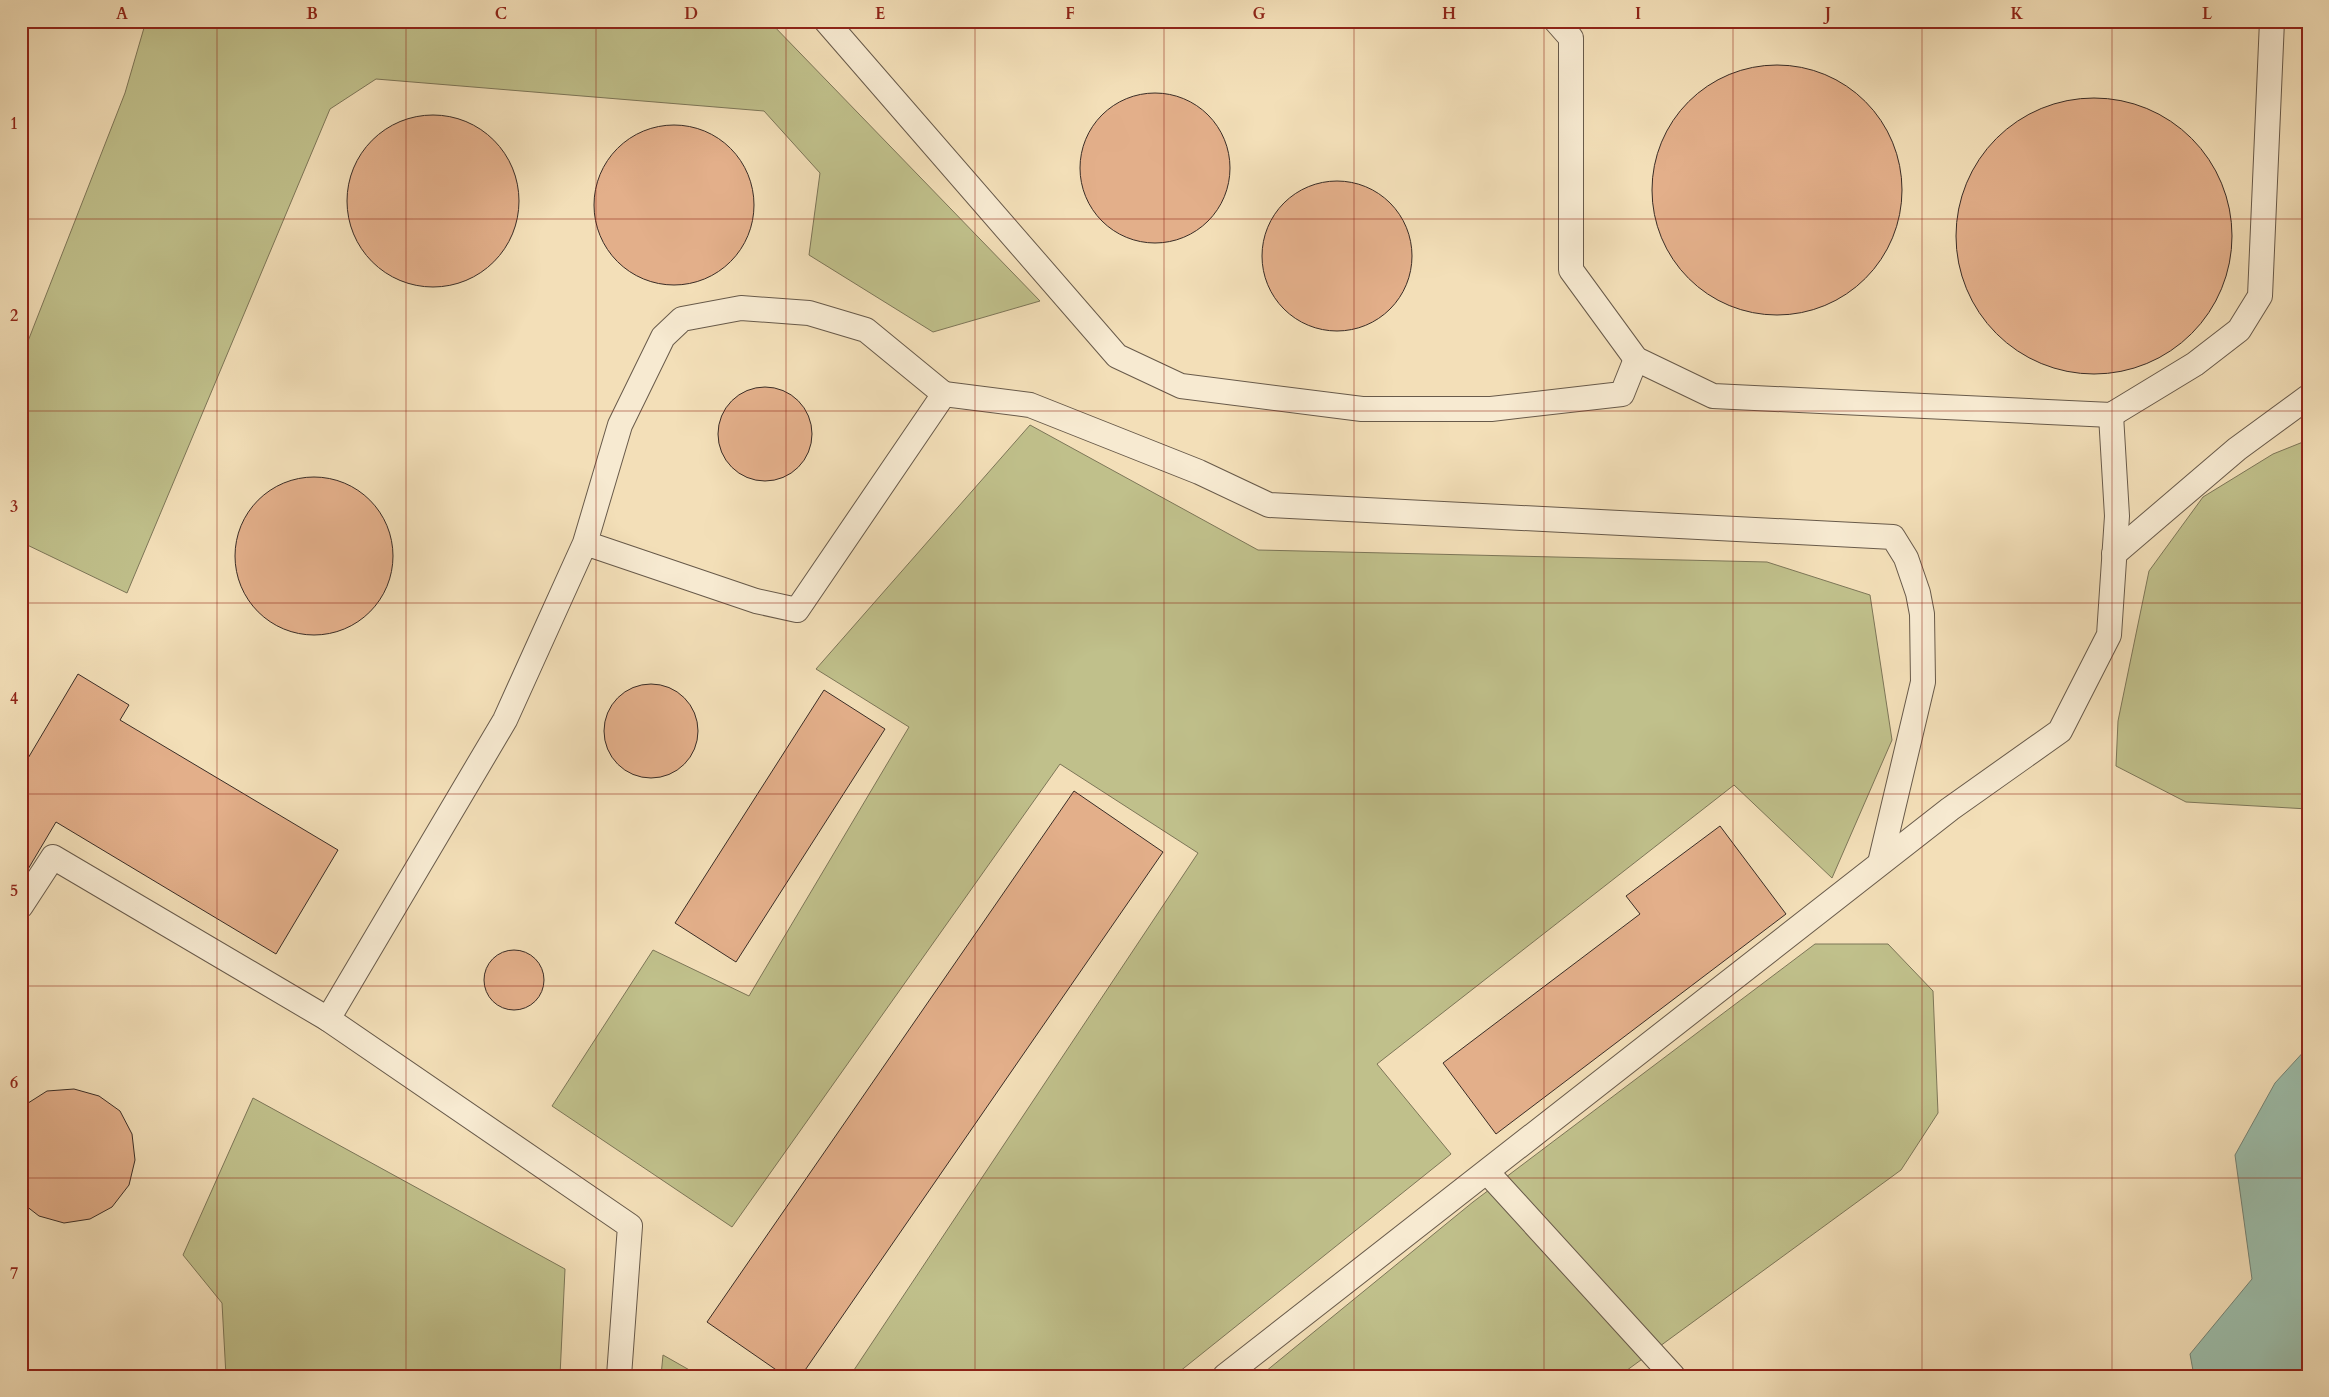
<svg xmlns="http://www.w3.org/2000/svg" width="2329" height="1397" viewBox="0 0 2329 1397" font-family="Cardo,serif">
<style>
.green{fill:#c0c08b;stroke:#7d7658}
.water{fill:#9cbdaa;stroke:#758375}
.building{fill:#e3af8a;stroke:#3a2d26}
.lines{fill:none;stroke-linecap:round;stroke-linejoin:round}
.lane-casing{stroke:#685a4a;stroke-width:26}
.lane{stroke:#f7ead1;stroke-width:24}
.grid{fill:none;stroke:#8f2418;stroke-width:1;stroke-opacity:0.55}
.neatline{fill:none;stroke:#8f2418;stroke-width:2}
.grid-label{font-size:16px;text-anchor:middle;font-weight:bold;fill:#8f2418}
</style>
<rect width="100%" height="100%" fill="#f3dfb8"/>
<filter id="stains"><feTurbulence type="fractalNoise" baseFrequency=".004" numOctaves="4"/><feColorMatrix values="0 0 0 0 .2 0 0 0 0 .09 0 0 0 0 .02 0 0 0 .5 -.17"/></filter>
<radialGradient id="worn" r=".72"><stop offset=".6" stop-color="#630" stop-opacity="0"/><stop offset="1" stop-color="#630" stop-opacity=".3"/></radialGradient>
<g class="green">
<path d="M 146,21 L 769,21 L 1040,301 L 933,332 L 809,255 L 820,173 L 764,111 L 376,79 L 330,109 L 127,593 L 21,542 L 21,359 L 125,93 Z"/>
<path d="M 1030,425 L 1258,550 L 1767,562 L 1870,595 L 1892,740 L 1832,878 L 1734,785 L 1377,1064 L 1451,1154 L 1174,1376 L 850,1376 L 1198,853 L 1060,764 L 732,1227 L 552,1106 L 653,950 L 749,996 L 909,727 L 816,669 Z"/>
<path d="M 2308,440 L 2308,809 L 2186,802 L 2116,766 L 2118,721 L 2149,571 L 2203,497 L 2273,454 Z"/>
<path d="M 1815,944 L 1888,944 L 1933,991 L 1938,1113 L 1901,1170 L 1619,1376 L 1260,1376 L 1473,1202 Z"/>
<path d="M 253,1098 L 565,1269 L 560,1376 L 226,1376 L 222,1303 L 183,1255 Z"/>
<path d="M 663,1355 L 700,1376 L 661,1376 Z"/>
</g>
<path class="water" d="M 2308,1047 L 2308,1376 L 2194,1376 L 2190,1354 L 2252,1279 L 2235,1155 L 2275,1083 Z"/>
<g class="building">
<circle cx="1777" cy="190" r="125"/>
<circle cx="1155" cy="168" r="75"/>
<circle cx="2094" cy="236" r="138"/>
<circle cx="433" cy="201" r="86"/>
<circle cx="674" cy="205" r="80"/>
<circle cx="1337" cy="256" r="75"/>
<circle cx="765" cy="434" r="47"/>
<circle cx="314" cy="556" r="79"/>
<path d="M 78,674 L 129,705 L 120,720 L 338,850 L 276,954 L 56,822 L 21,881 L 21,770 Z"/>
<circle cx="651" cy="731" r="47"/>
<path d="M 824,690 L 885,729 L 736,962 L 675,923 Z"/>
<path d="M 1074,791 L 1163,852 L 801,1376 L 785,1376 L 707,1322 Z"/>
<path d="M 1720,826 L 1786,914 L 1496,1134 L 1443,1063 L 1640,914 L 1626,896 Z"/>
<circle cx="514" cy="980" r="30"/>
<path d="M 74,1089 L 99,1096 L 120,1111 L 132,1134 L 135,1160 L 129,1185 L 112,1207 L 90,1219 L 64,1223 L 39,1216 L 21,1202 L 21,1110 L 25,1105 L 47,1091 Z"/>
</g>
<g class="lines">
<g class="lane-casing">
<g id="lane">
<path d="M 826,21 L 1117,356 L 1181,386 L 1362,409 L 1491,409 L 1622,394 L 1636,359"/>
<path d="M 1556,21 L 1571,38 L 1571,270 L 1636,359 L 1713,396 L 2111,415 L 2195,364 L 2239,330 L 2260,296 L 2272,21"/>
<path d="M 944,394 L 1030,405 L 1199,472 L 1269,505 L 1893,537 L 1906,558 L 1918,593 L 1922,614 L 1923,682 L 1880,863"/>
<path d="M 2114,554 L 2237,449 L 2308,397"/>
<path d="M 21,906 L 53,857 L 328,1019 L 630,1226 L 619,1376"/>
<path d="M 328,1019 L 505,720 L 585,543 L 756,601 L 797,610 L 944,394 L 866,330 L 809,313 L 741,308 L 682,319 L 663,337 L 620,425 L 585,543"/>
<path d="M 1487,1172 L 1673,1376"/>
<path d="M 1225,1376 L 1950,809 L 2060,731 L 2109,635 L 2117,516 L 2111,415"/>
</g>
</g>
<use href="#lane" class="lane"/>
</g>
<path class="grid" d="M 217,21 L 217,1376M 406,21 L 406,1376M 596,21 L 596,1376M 786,21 L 786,1376M 975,21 L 975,1376M 1164,21 L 1164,1376M 1354,21 L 1354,1376M 1544,21 L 1544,1376M 1733,21 L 1733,1376M 1922,21 L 1922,1376M 2112,21 L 2112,1376M 21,219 L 2308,219M 21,411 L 2308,411M 21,603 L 2308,603M 21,794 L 2308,794M 21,986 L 2308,986M 21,1178 L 2308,1178"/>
<rect width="2329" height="1397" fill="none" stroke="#f3dfb8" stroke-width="55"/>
<rect x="28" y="28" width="2274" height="1342" class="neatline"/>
<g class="grid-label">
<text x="122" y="19">A</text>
<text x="312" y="19">B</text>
<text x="501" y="19">C</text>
<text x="691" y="19">D</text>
<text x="880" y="19">E</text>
<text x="1070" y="19">F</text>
<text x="1259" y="19">G</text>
<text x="1449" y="19">H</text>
<text x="1638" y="19">I</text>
<text x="1828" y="19">J</text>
<text x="2017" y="19">K</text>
<text x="2207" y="19">L</text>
<text x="14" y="129">1</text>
<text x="14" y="321">2</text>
<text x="14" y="512">3</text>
<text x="14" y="704">4</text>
<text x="14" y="896">5</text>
<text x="14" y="1088">6</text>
<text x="14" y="1279">7</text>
</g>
<rect width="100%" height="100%" filter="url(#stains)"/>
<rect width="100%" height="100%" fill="url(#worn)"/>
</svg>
